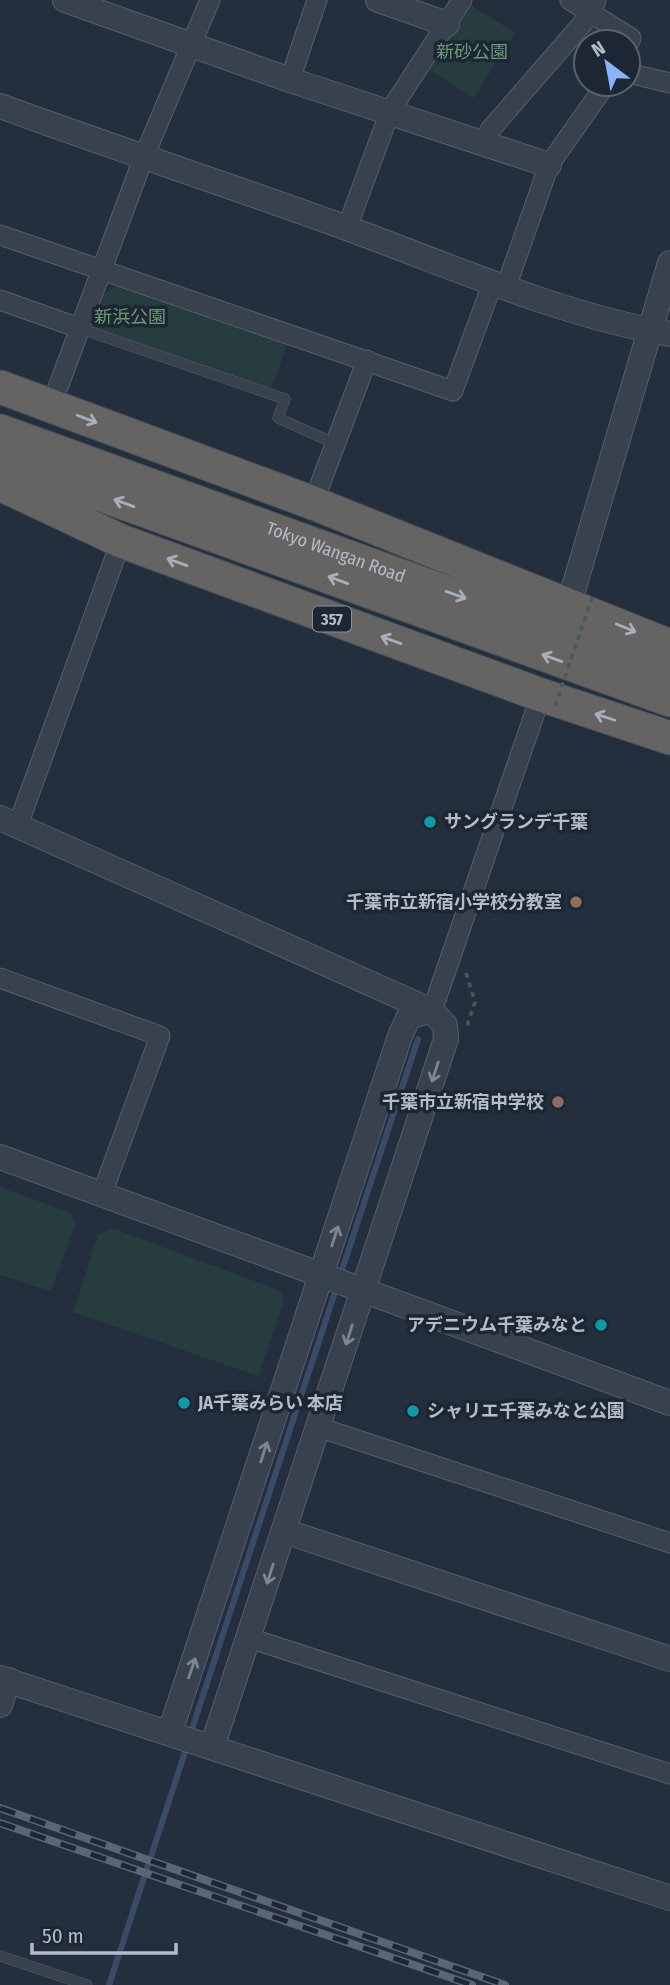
<svg xmlns="http://www.w3.org/2000/svg" width="670" height="1985" viewBox="0 0 670 1985" font-family="'Fira Sans Condensed','Noto Sans JP',sans-serif">
<style>
.green{fill:#263c3f}
.lines{fill:none;stroke-linecap:round;stroke-linejoin:round}
.stream{stroke:#394c67;stroke-width:6}
.service-casing{stroke:#565f6c;stroke-width:11}
.minor-casing{stroke:#565f6c;stroke-width:21}
.tertiary-casing{stroke:#565f6c;stroke-width:26}
.trunk-casing{stroke:#434c59;stroke-width:35}
.path{stroke:#44595c;stroke-width:3.5;stroke-dasharray:5 5;stroke-linecap:butt}
.service{stroke:#38414e;stroke-width:10}
.minor{stroke:#38414e;stroke-width:19}
.tertiary{stroke:#38414e;stroke-width:24}
.trunk{stroke:#656462;stroke-width:33}
.rail-casing{stroke:#5a6575;stroke-width:8}
.rail{stroke:#1d2633;stroke-width:5;stroke-dasharray:16;stroke-linecap:butt}
.path-bridge{stroke:#44595c;stroke-width:3.5;stroke-dasharray:5 5;stroke-linecap:butt}
.oneway{stroke:#a8afba}
.oneway2{stroke:#7c8592}
.culture-dot{fill:#0f9aa8;stroke:#1d2633;stroke-width:2.5}
.education-dot{fill:#8d6e63;stroke:#1d2633;stroke-width:2.5}
.labels{text-anchor:middle;stroke-width:7;stroke-linejoin:round;paint-order:stroke}
.shield{fill:#1d2633;stroke:#878f9c;stroke-width:2}
.shield-label{font-size:16px;font-weight:bold;fill:#b4bcc9}
.park-label{font-size:18px;fill:#6b9a76;stroke:#1d2633}
.street-label{font-size:18px;fill:#b4bcc9;stroke:#1d2633}
.poi-label{font-size:18px;font-weight:bold;fill:#b4bcc9;stroke:#1d2633;text-anchor:start}
</style>
<rect width="100%" height="100%" fill="#242f3e"/>
<g class="green">
<path d="M 471,5 L 515,33 L 474,98 L 429,70 Z"/>
<path d="M 606,28 L 619,42 L 586,42 L 586,68 L 571,56 L 593,29 Z"/>
<path d="M 118,285 L 288,343 L 271,389 L 91,332 L 106,292 Z"/>
<path d="M 0,1187 L 71,1213 L 75,1225 L 51,1291 L 0,1275 Z"/>
<path d="M 112,1228 L 281,1291 L 284,1301 L 258,1376 L 73,1312 L 98,1235 Z"/>
</g>
<g class="lines">
<g class="stream">
<path d="M 340,1276 L 418,1039"/>
<path d="M 190,1735 L 337,1286"/>
<path d="M 109,1985 L 187,1746"/>
</g>
<g class="service-casing">
<g id="service">
<path d="M 79,328 L 285,399 L 278,418 L 336,444"/>
<path d="M 0,1956 L 87,1985"/>
</g>
</g>
<g class="minor-casing">
<g id="minor">
<path d="M 570,0 L 631,38 L 628,44"/>
<path d="M 628,73 L 670,83"/>
<path d="M 290,80 L 317,0"/>
<path d="M 483,144 L 490,130 L 590,15 L 596,0"/>
<path d="M 347,228 L 390,111 L 462,0"/>
<path d="M 0,235 L 453,391 L 493,282"/>
<path d="M 506,287 L 549,165 L 606,84"/>
<path d="M 0,300 L 79,328"/>
<path d="M 51,406 L 143,159 L 210,0"/>
<path d="M 313,503 L 367,360"/>
<path d="M 18,825 L 121,541"/>
<path d="M 0,978 L 160,1036 L 102,1194"/>
<path d="M 432,1011 L 541,695"/>
<path d="M 318,1427 L 670,1543"/>
<path d="M 249,1638 L 670,1774"/>
</g>
</g>
<g class="tertiary-casing">
<g id="tertiary">
<path d="M 65,0 L 290,80 L 549,165"/>
<path d="M 378,0 L 447,24"/>
<path d="M 0,106 C 117,149 235,187 352,230 C 456,268 561,315 670,334"/>
<path d="M 569,604 L 670,263"/>
<path d="M 0,818 L 432,1011 L 445,1025 L 446,1039 L 212,1747"/>
<path d="M 0,1157 L 670,1403"/>
<path d="M 284,1531 L 670,1659"/>
<path d="M 0,1678 L 670,1898"/>
<path d="M 0,1705 L 8,1680"/>
<path d="M 170,1732 L 400,1036 L 409,1016 L 432,1011"/>
</g>
</g>
<g class="trunk-casing">
<g id="trunk">
<path d="M 0,387 L 313,503 L 670,646"/>
<path id="s1" d="M 0,431 L 670,673"/>
<path d="M 0,461 L 96,493 L 670,700"/>
<path d="M 0,484 L 121,541 L 541,695 L 670,738"/>
</g>
</g>
<path class="path" d="M 466,973 L 475,1002 L 467,1026"/>
<use href="#service" class="service"/>
<use href="#minor" class="minor"/>
<use href="#tertiary" class="tertiary"/>
<use href="#trunk" class="trunk"/>
<g class="rail-casing">
<g id="rail">
<path d="M 0,1808 L 505,1985"/>
<path d="M 0,1823 L 472,1985"/>
</g>
</g>
<use href="#rail" class="rail"/>
<path class="path-bridge" d="M 555,706 L 593,595"/>
</g>
<defs><path id="oneway-shaft" d="M-6 0H5M1.5-3L5.5 0L1.5 3" fill="none" stroke-width="1.6" stroke-linecap="round" stroke-linejoin="round" transform="scale(1.75)"/></defs>
<g class="oneway">
<use href="#oneway-shaft" transform="translate(87 419) rotate(21)"/>
<use href="#oneway-shaft" transform="translate(124 503) rotate(-160)"/>
<use href="#oneway-shaft" transform="translate(177 562) rotate(-160)"/>
<use href="#oneway-shaft" transform="translate(338 580) rotate(-160)"/>
<use href="#oneway-shaft" transform="translate(456 595) rotate(20)"/>
<use href="#oneway-shaft" transform="translate(626 628) rotate(22)"/>
<use href="#oneway-shaft" transform="translate(391 640) rotate(-160)"/>
<use href="#oneway-shaft" transform="translate(552 658) rotate(-160)"/>
<use href="#oneway-shaft" transform="translate(605 717) rotate(-162)"/>
</g>
<g class="oneway2">
<use href="#oneway-shaft" transform="translate(435 1072) rotate(108)"/>
<use href="#oneway-shaft" transform="translate(335 1236) rotate(-72)"/>
<use href="#oneway-shaft" transform="translate(349 1335) rotate(108)"/>
<use href="#oneway-shaft" transform="translate(264 1452) rotate(-72)"/>
<use href="#oneway-shaft" transform="translate(270 1574) rotate(108)"/>
<use href="#oneway-shaft" transform="translate(192 1668) rotate(-71)"/>
</g>
<g class="culture-dot">
<circle cx="430" cy="822" r="7"/>
<circle cx="601" cy="1325" r="7"/>
<circle cx="184" cy="1403" r="7"/>
<circle cx="413" cy="1411" r="7"/>
</g>
<g class="education-dot">
<circle cx="576" cy="902" r="7"/>
<circle cx="558" cy="1102" r="7"/>
</g>
<g class="labels">
<rect class="shield" x="313" y="606.5" width="38" height="25" rx="5"/>
<g class="shield-label">
<text x="332" y="625">357</text>
</g>
<g class="park-label">
<text x="472" y="58">新砂公園</text>
<text x="130" y="323">新浜公園</text>
</g>
<g class="street-label">
<text dy="6" stroke="none"><textPath href="#s1" startOffset="357">Tokyo Wangan Road</textPath></text>
</g>
<g class="poi-label">
<text x="444" y="828">サングランデ千葉</text>
<text x="562" y="908" text-anchor="end">千葉市立新宿小学校分教室</text>
<text x="544" y="1108" text-anchor="end">千葉市立新宿中学校</text>
<text x="587" y="1331" text-anchor="end">アデニウム千葉みなと</text>
<text x="198" y="1409">JA千葉みらい 本店</text>
<text x="427" y="1417">シャリエ千葉みなと公園</text>
</g>
</g>
<g transform="translate(607 63) rotate(328)"><circle r="33" fill="#1d2633" stroke="#59626f" stroke-width="2"/>
<path d="M0-5L12 26L0 18L-12 26Z" fill="#8ab4f8"/>
<text y="-10" font-size="19" font-weight="bold" text-anchor="middle" fill="#b4bcc9">N</text>
</g>
<path d="M32 1943v10h144v-10" fill="none" stroke="#b4bcc9" stroke-width="3.5"/>
<text x="42" y="1943" font-size="21" fill="#b4bcc9" stroke="#1d2633" stroke-width="5" paint-order="stroke">50 m</text>
</svg>
